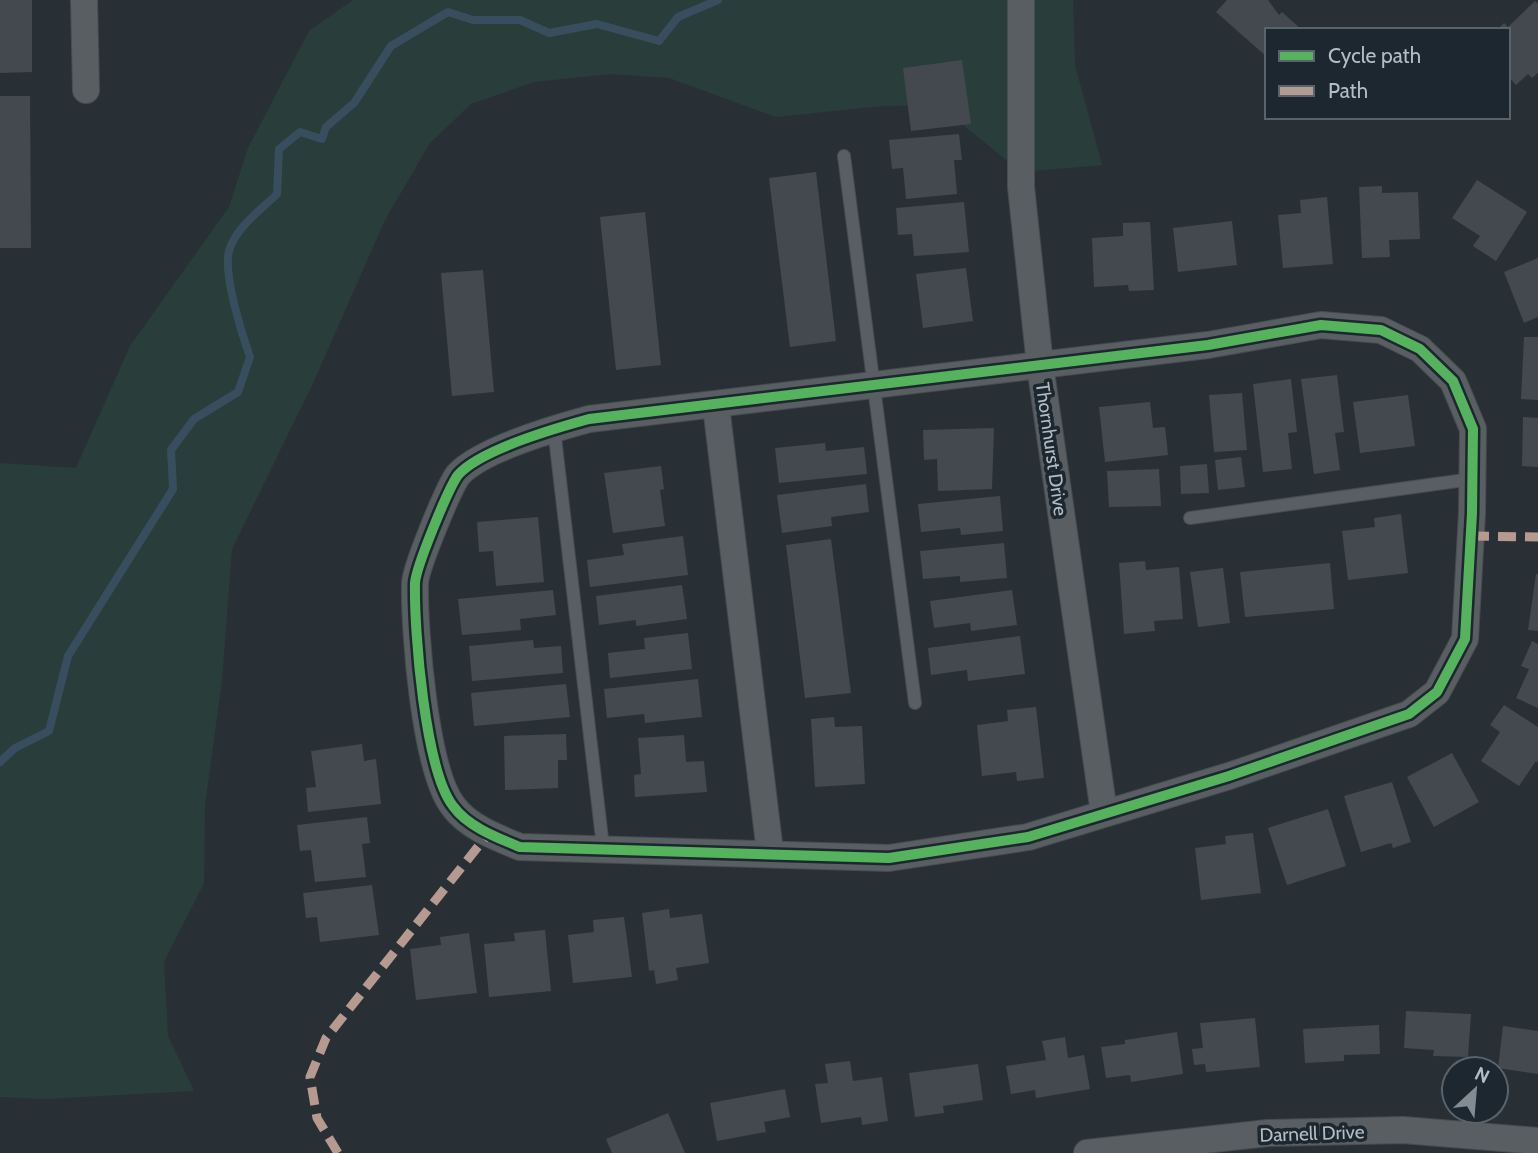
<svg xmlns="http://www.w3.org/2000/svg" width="1538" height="1153" viewBox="0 0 1538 1153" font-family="Cabin,sans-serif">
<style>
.green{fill:#293d3b}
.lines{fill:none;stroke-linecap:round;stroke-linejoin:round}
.stream{stroke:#384e5e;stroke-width:8}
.building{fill:#43494e}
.service-casing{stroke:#474c50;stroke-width:14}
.minor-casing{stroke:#474c50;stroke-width:28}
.service{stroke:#595e63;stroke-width:12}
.minor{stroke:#595e63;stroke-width:26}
.quiet{stroke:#b69a8f;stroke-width:9;stroke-dasharray:18 9;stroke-linecap:butt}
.cycleway-casing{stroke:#1d272f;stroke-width:15}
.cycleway{stroke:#56b35d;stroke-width:10}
.labels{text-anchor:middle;stroke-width:7;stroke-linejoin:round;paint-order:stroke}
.street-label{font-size:19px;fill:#b3bdc6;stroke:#1d272f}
</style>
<rect width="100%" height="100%" fill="#293035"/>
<path class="green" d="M 353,0 L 1073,0 L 1075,65 L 1102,165 L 1021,172 L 938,105 L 882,106 L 776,117 L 669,78 L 610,74 L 534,82 L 471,104 L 430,143 L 385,220 L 314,381 L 232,549 L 222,680 L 205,805 L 204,883 L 164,962 L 168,1036 L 194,1091 L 45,1099 L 0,1097 L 0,463 L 76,468 L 130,346 L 229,207 L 248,148 L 309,31 Z"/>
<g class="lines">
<path class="stream" d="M 0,762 L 15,748 L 49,731 L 68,656 L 173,489 L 171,450 L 194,419 L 238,392 L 250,357 C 242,335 223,274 229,251 C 235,228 261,210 277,194 L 279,149 L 300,132 L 322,139 L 326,127 L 354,103 L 391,46 L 448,12 L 473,20 L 520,20 L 549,33 L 597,24 L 659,41 L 678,17 L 718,0"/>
</g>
<g class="building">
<path d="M 0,0 L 32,0 L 32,72 L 0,73 Z"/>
<path d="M 1227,0 L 1268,0 L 1279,15 L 1282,12 L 1302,30 L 1267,30 L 1267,57 L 1216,12 Z"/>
<path d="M 1535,1 L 1538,3 L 1538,73 L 1532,78 L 1528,74 L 1516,85 L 1508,76 L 1508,30 L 1497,30 L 1504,23 L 1508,27 Z"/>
<path d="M 962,60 L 971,124 L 911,131 L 903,68 Z"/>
<path d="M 0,96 L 30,96 L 31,248 L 0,248 Z"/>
<path d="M 959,134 L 962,160 L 954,160 L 957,194 L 906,199 L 903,168 L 892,169 L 889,140 Z"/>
<path d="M 816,172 L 836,341 L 790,347 L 769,178 Z"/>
<path d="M 1477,180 L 1527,212 L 1496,261 L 1473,246 L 1480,236 L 1452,218 Z"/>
<path d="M 1382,186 L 1382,193 L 1418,192 L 1420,239 L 1389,240 L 1390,257 L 1362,258 L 1359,187 Z"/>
<path d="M 1327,197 L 1333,264 L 1283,268 L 1278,215 L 1301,213 L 1300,200 Z"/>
<path d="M 964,202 L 969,252 L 914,256 L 912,234 L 898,235 L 896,208 Z"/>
<path d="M 645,212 L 661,365 L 616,370 L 600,217 Z"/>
<path d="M 1232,221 L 1237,265 L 1178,272 L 1173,228 Z"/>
<path d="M 1150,222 L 1154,290 L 1129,291 L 1128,285 L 1094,287 L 1092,238 L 1123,236 L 1123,223 Z"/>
<path d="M 1538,258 L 1538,317 L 1524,323 L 1504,272 Z"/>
<path d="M 966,268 L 973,321 L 923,328 L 916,274 Z"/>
<path d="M 483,270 L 494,392 L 452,396 L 441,273 Z"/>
<path d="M 1524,337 L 1538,337 L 1538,400 L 1521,399 Z"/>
<path d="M 1337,375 L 1344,432 L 1335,433 L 1340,470 L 1314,474 L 1301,379 Z"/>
<path d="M 1291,379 L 1297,432 L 1288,433 L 1292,469 L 1263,472 L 1253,384 Z"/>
<path d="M 1242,393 L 1247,450 L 1214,452 L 1209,395 Z"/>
<path d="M 1408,395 L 1415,446 L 1360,453 L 1353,402 Z"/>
<path d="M 1150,402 L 1153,428 L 1165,427 L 1168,455 L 1105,462 L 1099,407 Z"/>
<path d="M 1523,417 L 1538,418 L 1538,467 L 1522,466 Z"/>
<path d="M 994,428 L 992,489 L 938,491 L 937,459 L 924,460 L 923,430 Z"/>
<path d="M 825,443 L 826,451 L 864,447 L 867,474 L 779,483 L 775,448 Z"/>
<path d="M 1241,457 L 1245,487 L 1218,490 L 1215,460 Z"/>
<path d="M 1207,464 L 1209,493 L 1181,494 L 1180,466 Z"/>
<path d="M 661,466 L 664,489 L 660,490 L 665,526 L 613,533 L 604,473 Z"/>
<path d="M 1159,469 L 1161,506 L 1109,507 L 1107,471 Z"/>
<path d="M 866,484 L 869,512 L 831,517 L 832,526 L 782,533 L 777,495 Z"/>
<path d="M 1000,496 L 1003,531 L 961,535 L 960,528 L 921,532 L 918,504 Z"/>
<path d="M 1401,514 L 1408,573 L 1348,580 L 1342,531 L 1375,527 L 1374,518 Z"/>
<path d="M 538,517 L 544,582 L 496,586 L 493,551 L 479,552 L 477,522 Z"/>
<path d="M 683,536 L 688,575 L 590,587 L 587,560 L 624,555 L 622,544 Z"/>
<path d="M 831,539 L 851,693 L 805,698 L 786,545 Z"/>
<path d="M 1004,543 L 1007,578 L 960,582 L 960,576 L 923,579 L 920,551 Z"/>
<path d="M 1145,561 L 1146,570 L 1179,567 L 1183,619 L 1154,621 L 1155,631 L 1124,634 L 1119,563 Z"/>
<path d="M 1330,563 L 1334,609 L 1245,617 L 1240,572 Z"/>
<path d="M 1223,568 L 1230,623 L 1198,627 L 1190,572 Z"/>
<path d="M 1536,574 L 1538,574 L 1538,631 L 1528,630 Z"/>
<path d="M 682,585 L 687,619 L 636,626 L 636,620 L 599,625 L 596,596 Z"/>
<path d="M 553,590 L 556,615 L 520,619 L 521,630 L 462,635 L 458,599 Z"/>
<path d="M 1012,590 L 1017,625 L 971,631 L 970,623 L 934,628 L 930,601 Z"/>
<path d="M 688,633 L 692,669 L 610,678 L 608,653 L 645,649 L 644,638 Z"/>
<path d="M 1020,636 L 1025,674 L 968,681 L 967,670 L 931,675 L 928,648 Z"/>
<path d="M 533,640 L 534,648 L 561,646 L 563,673 L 472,681 L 469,646 Z"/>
<path d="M 1532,641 L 1538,644 L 1538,708 L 1516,698 L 1529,669 L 1521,666 Z"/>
<path d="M 698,679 L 702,717 L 645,723 L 644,714 L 607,718 L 604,689 Z"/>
<path d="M 566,684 L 570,717 L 474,726 L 471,693 Z"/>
<path d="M 1504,705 L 1538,727 L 1538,763 L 1536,761 L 1519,786 L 1481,761 L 1500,732 L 1490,725 Z"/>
<path d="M 1036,707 L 1044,778 L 1017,781 L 1016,772 L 982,776 L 977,725 L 1008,721 L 1007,710 Z"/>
<path d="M 834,717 L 835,727 L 862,726 L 865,784 L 815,787 L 811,719 Z"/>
<path d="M 566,734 L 567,760 L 558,760 L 558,788 L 505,790 L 504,736 Z"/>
<path d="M 684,735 L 686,762 L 704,761 L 707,792 L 635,797 L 634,775 L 641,774 L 638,738 Z"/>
<path d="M 362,744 L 364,761 L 376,759 L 381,804 L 308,812 L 306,788 L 316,787 L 311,751 Z"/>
<path d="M 1452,753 L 1479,802 L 1434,827 L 1407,777 Z"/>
<path d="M 1392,782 L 1411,842 L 1393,848 L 1391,843 L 1361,852 L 1344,796 Z"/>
<path d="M 1328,809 L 1346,866 L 1287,885 L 1268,828 Z"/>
<path d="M 367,817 L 370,843 L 362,844 L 366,877 L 315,882 L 311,850 L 300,851 L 297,825 Z"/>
<path d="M 1253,833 L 1261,893 L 1201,900 L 1195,848 L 1226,844 L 1225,836 Z"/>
<path d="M 372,885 L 379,935 L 320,942 L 317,917 L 306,918 L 303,893 Z"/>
<path d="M 669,909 L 670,918 L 702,914 L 709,963 L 676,968 L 678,980 L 656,984 L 654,970 L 649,971 L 642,913 Z"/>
<path d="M 624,917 L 632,977 L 573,983 L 568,935 L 594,932 L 593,920 Z"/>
<path d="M 545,930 L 551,991 L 489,997 L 484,944 L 515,941 L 514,933 Z"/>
<path d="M 469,933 L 477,993 L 416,1000 L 410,949 L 441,945 L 440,937 Z"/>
<path d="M 1406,1011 L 1471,1014 L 1468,1057 L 1433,1056 L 1434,1050 L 1404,1048 Z"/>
<path d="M 1255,1018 L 1260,1067 L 1206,1072 L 1205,1064 L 1194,1065 L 1192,1049 L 1203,1048 L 1200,1023 Z"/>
<path d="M 1379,1025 L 1380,1054 L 1344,1055 L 1344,1061 L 1305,1063 L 1303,1029 Z"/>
<path d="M 1503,1026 L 1538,1031 L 1538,1074 L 1498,1068 Z"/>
<path d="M 1177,1032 L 1183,1074 L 1131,1082 L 1130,1075 L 1106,1078 L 1101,1047 L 1125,1044 L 1125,1040 Z"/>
<path d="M 1065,1037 L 1068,1058 L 1084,1055 L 1090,1089 L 1036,1098 L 1035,1090 L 1011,1094 L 1006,1066 L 1046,1060 L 1042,1041 Z"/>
<path d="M 850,1061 L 853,1081 L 882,1077 L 888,1121 L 862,1125 L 861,1117 L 821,1123 L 815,1084 L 828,1083 L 825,1064 Z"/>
<path d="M 978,1064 L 983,1100 L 943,1106 L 944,1113 L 915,1117 L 909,1073 Z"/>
<path d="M 785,1089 L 790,1117 L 764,1122 L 766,1132 L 717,1141 L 710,1103 Z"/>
<path d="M 668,1113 L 685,1153 L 612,1153 L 606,1139 Z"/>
</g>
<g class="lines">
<g class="service-casing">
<g id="service">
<path d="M 844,156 L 915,703"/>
<path d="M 554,429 L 603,847"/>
<path d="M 1190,518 L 1472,479"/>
</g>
</g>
<g class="minor-casing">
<g id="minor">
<path d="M 84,0 L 86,90"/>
<path d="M 1021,0 L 1021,187 L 1040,365 L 1104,813"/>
<path d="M 1321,325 L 1381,330 L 1420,349 L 1453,381 L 1473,429 L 1472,513 L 1465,639 L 1437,692 L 1409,714 L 1229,776 L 1028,837 L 889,858 L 520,847 C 498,838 468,827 453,806 C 425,770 414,631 415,583 C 416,567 448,489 458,475 C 480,450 556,428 589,419 L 1208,345 Z"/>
<path d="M 716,406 L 770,852"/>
<path d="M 1087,1153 L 1268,1133 L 1403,1130 L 1538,1141"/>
</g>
</g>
<use href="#service" class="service"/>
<use href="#minor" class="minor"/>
<g class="quiet">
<path d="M 1471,536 L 1538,537"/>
<path d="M 338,1153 L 317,1118 L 310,1077 L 326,1038 L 488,834"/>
</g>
<g class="cycleway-casing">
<path id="cycleway" d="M 1321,325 L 1381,330 L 1420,349 L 1453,381 L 1473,429 L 1472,513 L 1465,639 L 1437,692 L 1409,714 L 1229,776 L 1028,837 L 889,858 L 520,847 C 498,838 468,827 453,806 C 425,770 414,631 415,583 C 416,567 448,489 458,475 C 480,450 556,428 589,419 L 1208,345 Z"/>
</g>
<use href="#cycleway" class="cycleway"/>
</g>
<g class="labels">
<g class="street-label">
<text transform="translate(1052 449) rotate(82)" y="7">Thornhurst Drive</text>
<text transform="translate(1312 1133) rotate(-2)" y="7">Darnell Drive</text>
</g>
</g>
<rect x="1265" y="28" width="245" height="91" fill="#1d272f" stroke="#59636b" stroke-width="2"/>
<rect x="1279" y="51" width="35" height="10" fill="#56b35d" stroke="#59636b" stroke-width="2"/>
<text x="1328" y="63" font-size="21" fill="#b3bdc6">Cycle path</text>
<rect x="1279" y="86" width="35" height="10" fill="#b69a8f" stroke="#59636b" stroke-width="2"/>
<text x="1328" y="98" font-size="21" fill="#b3bdc6">Path</text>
<g transform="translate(1475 1090) rotate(26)"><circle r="33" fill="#1d272f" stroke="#59636b" stroke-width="2"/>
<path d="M0-5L12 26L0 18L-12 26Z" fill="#838c93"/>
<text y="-10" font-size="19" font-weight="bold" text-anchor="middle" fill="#b3bdc6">N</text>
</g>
</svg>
